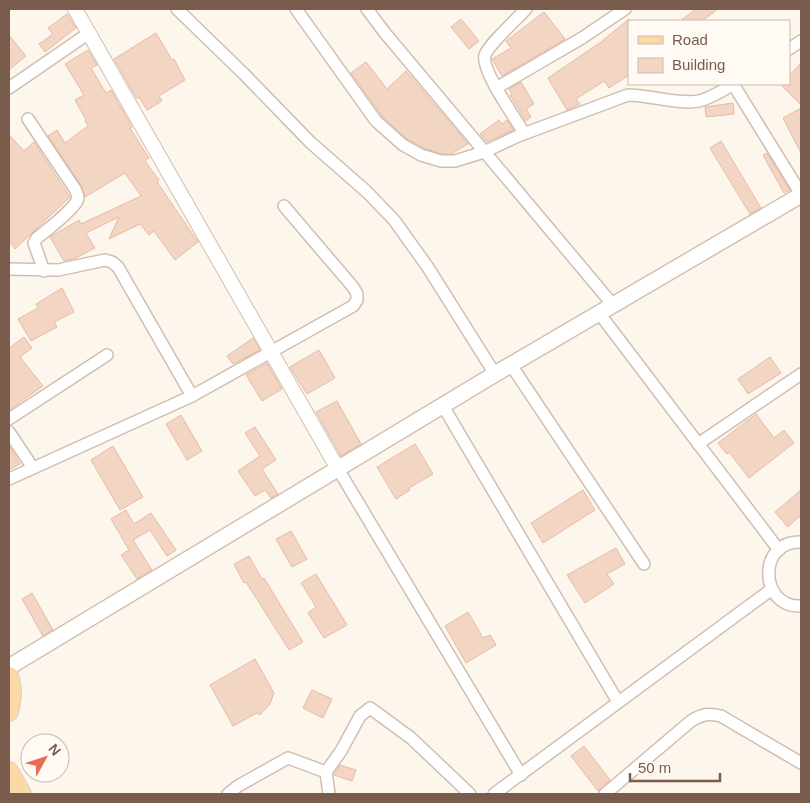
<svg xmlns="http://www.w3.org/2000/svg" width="810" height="803" viewBox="0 0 810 803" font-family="Arial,sans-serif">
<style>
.building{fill:#f3d5c3;stroke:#e6bba3}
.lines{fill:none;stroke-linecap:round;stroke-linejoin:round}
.minor-casing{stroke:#d1beb0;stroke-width:14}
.tertiary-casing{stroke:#d1beb0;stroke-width:16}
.secondary-casing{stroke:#d6c0b0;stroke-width:18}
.primary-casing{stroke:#dad1cd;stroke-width:20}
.minor{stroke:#fff;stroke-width:11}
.tertiary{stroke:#fff;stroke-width:14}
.secondary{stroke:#fff;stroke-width:15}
.primary{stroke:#fbd9a5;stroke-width:18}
</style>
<rect width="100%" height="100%" fill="#fdf6ec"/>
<g class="building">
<path d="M 696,9 L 718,9 L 702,21 L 680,21 Z"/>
<path d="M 544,12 L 565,39 L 502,76 L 492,59 L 511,48 L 506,41 Z"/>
<path d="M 67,14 L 76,28 L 45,52 L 39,44 L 53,34 L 48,28 Z"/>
<path d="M 461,19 L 479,41 L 469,49 L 451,27 Z"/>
<path d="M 629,19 L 629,75 L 609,88 L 604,81 L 576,99 L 580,104 L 567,110 L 548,78 L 601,42 Z"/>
<path d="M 156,33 L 172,60 L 174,59 L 185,80 L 159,96 L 162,101 L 147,110 L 139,97 L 137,99 L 114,59 Z"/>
<path d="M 9,35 L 26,56 L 9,70 Z"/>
<path d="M 88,50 L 97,65 L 91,68 L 106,93 L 111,90 L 132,127 L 130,128 L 149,158 L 145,161 L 159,180 L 157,182 L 198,242 L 175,260 L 154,231 L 149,235 L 140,224 L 109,239 L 119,217 L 86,233 L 95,248 L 76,258 L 64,261 L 50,237 L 79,220 L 81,224 L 141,196 L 125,173 L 85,197 L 81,185 L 48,136 L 57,130 L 65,143 L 88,126 L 85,120 L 86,120 L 75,100 L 84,95 L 65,64 Z"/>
<path d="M 366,62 L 387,89 L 406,71 L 468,144 L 451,154 L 442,154 L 424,148 L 407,139 L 382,116 L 351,73 Z"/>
<path d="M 801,63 L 801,105 L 780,84 L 789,84 L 789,76 Z"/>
<path d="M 521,82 L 534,104 L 526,109 L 531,117 L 526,121 L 510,95 L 512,94 L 509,89 Z"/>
<path d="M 733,103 L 734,114 L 706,117 L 705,107 Z"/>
<path d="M 801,108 L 801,153 L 783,118 Z"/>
<path d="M 499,120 L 502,124 L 507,120 L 513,130 L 487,142 L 480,134 Z"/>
<path d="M 9,135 L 24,151 L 34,142 L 70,197 L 15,249 L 9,241 Z"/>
<path d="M 721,141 L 761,208 L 750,214 L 710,148 Z"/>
<path d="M 767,153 L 790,190 L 784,193 L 763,155 Z"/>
<path d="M 62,288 L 74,312 L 54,322 L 57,327 L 31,341 L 18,319 L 38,308 L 36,304 Z"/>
<path d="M 24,337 L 32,348 L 20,357 L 43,386 L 9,410 L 9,348 Z"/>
<path d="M 253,338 L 260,350 L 233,364 L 227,356 Z"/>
<path d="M 319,350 L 335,378 L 307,394 L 290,367 Z"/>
<path d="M 770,357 L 781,373 L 748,394 L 738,379 Z"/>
<path d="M 267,363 L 282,389 L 262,401 L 246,375 Z"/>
<path d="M 337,401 L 361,444 L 341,456 L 316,412 Z"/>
<path d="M 756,414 L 774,438 L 784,430 L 794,443 L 749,478 L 729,452 L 727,454 L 718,443 Z"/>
<path d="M 181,415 L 202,451 L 187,460 L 166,424 Z"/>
<path d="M 255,427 L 276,460 L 262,469 L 278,494 L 271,498 L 265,490 L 255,496 L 238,471 L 260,456 L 245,433 Z"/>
<path d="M 415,444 L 433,474 L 409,488 L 410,490 L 396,499 L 377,467 Z"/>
<path d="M 9,445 L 20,464 L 9,470 Z"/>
<path d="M 113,446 L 143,497 L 120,510 L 91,460 Z"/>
<path d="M 583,490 L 595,510 L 543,543 L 531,523 Z"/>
<path d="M 801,490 L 801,515 L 788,527 L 775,512 Z"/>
<path d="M 126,510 L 134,524 L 151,513 L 176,550 L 167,556 L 150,530 L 133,540 L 152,570 L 137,579 L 121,555 L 129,550 L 111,519 Z"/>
<path d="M 291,531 L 307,559 L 292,567 L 276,539 Z"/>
<path d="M 616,548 L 625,564 L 607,574 L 614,584 L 585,603 L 567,575 Z"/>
<path d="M 249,556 L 262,579 L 264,578 L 303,642 L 289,650 L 246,582 L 244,583 L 234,564 Z"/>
<path d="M 316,574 L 347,625 L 324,638 L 308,613 L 316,607 L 301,583 Z"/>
<path d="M 32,593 L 53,630 L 43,636 L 22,599 Z"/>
<path d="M 468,612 L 483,638 L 490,635 L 496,645 L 466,663 L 445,626 Z"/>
<path d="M 255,659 L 274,693 L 270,704 L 260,715 L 257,713 L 233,726 L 210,685 Z"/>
<path d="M 312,690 L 332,699 L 323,718 L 303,708 Z"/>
<path d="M 584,746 L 610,780 L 598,791 L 571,756 Z"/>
<path d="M 340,765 L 356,770 L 352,781 L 334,775 Z"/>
</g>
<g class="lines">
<g class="minor-casing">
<g id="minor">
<path d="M 177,9 L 244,74 L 310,142 L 367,192 L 394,220 L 427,266 L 495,374"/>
<path d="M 296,9 L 376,121 L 403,145 L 421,155 L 441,161 L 455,161 L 484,152 L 518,136 L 628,95 C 650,95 679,105 699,101 C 711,98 723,90 734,84"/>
<path d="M 367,9 L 385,33 L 613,305"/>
<path d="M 789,49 L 801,41"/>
<path d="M 733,84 L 801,194"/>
<path d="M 9,88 L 89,33"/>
<path d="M 496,88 L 582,38 L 625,9"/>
<path d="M 28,119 L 75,189 C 77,193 79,197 77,201 C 72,210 46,231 37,238 L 34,243 L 44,271"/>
<path d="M 524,133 C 516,119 480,69 485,55 C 489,44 517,19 526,9"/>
<path d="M 9,269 L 58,270 L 105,260 L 112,262 L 118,267 L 192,396"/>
<path d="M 599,313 L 779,550"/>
<path d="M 511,365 L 644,564"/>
<path d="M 443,406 L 618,702"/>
<path d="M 9,419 L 107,355"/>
<path d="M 9,432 L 33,468"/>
<path d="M 698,444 L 801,374"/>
<path d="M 338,469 L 521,775"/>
<path d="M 9,479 L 192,396 L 353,306 L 357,300 L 357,294 L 353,287 L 284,206"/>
<path d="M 801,542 C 757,540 759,608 801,606"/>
<path d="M 228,794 L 238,786 L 288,758 L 326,772"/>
<path d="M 329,794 L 326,772 L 341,751 L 360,716 L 370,708 L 411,738 L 470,794"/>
<path d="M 494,794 L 772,589"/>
<path d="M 605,794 L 691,721 C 702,714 709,713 721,716 L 801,763"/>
</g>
</g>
<g class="tertiary-casing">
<path id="tertiary" d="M 75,9 L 338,469"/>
</g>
<g class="secondary-casing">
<path id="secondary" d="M 9,667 L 495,374 L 801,195"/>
</g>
<g class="primary-casing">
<g id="primary">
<path d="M 9,676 C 14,689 12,700 9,712"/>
<path d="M 9,771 L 22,794"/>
</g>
</g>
<use href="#minor" class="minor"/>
<use href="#tertiary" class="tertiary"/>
<use href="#secondary" class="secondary"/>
<use href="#primary" class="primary"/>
</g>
<rect width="810" height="803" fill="none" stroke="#7a5c4d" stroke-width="20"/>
<rect x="628" y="20" width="162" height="65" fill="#fffaf3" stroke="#cabbb1"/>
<rect x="638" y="36" width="25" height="8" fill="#fbd9a5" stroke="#cabbb1"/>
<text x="672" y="45" font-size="15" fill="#7a5c4d">Road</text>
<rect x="638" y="58" width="25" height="15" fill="#f3d5c3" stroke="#cabbb1"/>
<text x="672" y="70" font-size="15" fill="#7a5c4d">Building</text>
<g transform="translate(45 758) rotate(50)"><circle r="24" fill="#fffaf3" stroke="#cabbb1"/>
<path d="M0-4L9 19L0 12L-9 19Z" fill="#e76f51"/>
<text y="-8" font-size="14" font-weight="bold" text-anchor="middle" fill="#7a5c4d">N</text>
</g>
<path d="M630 773v8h90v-8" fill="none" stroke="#7a5c4d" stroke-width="2.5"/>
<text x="638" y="773" font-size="15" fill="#7a5c4d" stroke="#fffaf3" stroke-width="4" paint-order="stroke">50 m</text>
</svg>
